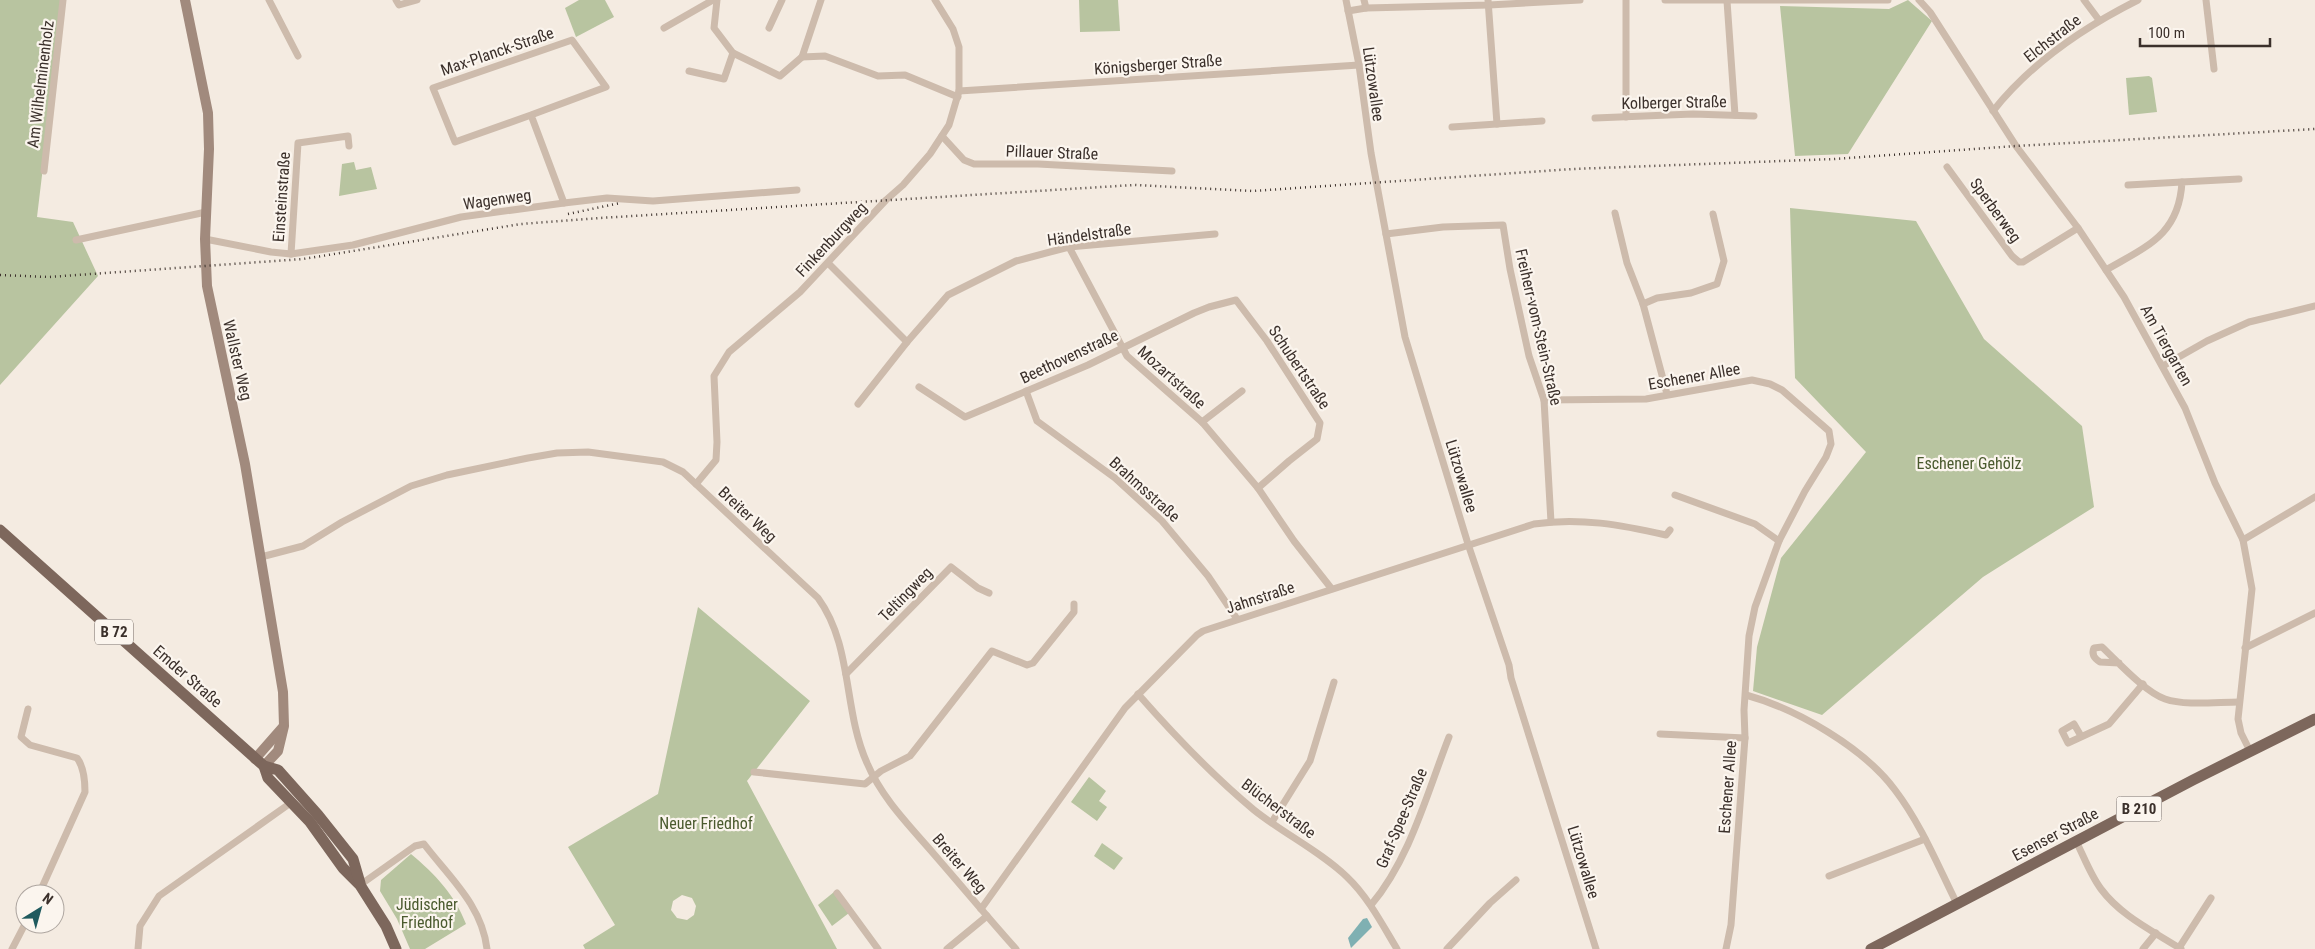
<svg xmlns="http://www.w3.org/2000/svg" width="2315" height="949" viewBox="0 0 2315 949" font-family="'Roboto Condensed',sans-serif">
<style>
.green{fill:#b8c4a0;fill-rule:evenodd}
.water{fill:#7fb0b2}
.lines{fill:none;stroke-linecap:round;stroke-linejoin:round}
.street{stroke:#cdbbac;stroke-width:7}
.secondary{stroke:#a18a7d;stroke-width:10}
.primary{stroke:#7d675c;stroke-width:11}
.rail{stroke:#3b302b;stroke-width:2.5;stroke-dasharray:1 4;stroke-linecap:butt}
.labels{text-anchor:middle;stroke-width:4.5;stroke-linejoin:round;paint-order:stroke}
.shield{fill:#fbf5ee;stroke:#756b66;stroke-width:1}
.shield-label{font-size:15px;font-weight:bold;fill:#3b302b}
.street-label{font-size:16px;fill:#3b302b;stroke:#fbf5ee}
.park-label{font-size:16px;fill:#4a5a2e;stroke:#fbf5ee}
</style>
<rect width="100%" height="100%" fill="#f4ebe1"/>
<g class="green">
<path d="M 0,0 L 63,0 L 37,217 L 73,222 L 98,276 L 0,385 Z"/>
<path d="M 579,0 L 605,0 L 614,17 L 576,37 L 565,8 Z"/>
<path d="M 1079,0 L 1118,0 L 1120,31 L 1080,32 Z"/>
<path d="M 1908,0 L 1932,21 L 1848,154 L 1795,156 L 1780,6 L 1889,9 Z"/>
<path d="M 2149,76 L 2152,78 L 2157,112 L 2129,115 L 2126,78 Z"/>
<path d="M 354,162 L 356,170 L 371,167 L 377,189 L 339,196 L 342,164 Z"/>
<path d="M 1790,208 L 1916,221 L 1984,339 L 2082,426 L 2094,507 L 1983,577 L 1822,715 L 1753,691 L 1757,647 L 1781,558 L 1866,452 L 1795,378 Z"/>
<path d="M 698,607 L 810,701 L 747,781 L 837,949 L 585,949 L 583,945 L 615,925 L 568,847 L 658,794 ZM 682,895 L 692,898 L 696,906 L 694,915 L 687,920 L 677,918 L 671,910 L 673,901 Z"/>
<path d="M 1089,777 L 1106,791 L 1099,801 L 1107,807 L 1097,821 L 1071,802 Z"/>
<path d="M 1102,843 L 1123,858 L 1114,870 L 1094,856 Z"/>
<path d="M 411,854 C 435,874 455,895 466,924 L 425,949 L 410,949 L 397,919 L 380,891 L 381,880 Z"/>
<path d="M 834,892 L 849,913 L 832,926 L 818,905 Z"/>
</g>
<path class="water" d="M 1367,918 L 1372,927 L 1351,948 L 1348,938 L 1363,919 Z"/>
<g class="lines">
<g class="street">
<path d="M 269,0 L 298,56"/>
<path d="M 396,0 L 399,5 L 417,0"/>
<path d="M 717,0 L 714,28 L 733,53 L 780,76 L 802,57"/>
<path d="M 821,0 L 802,57 L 825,56 L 878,76 L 905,75 L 958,97"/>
<path d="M 1346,0 L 1359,65 L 1371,153 L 1405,337 L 1468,544 L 1509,665 L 1511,678 L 1596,949"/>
<path d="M 1364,0 L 1366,8"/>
<path d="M 1626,0 L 1626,117"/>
<path d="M 1665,0 L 1888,0"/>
<path d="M 1919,0 L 1930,12 L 2016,146 L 2078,228 L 2124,297 L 2185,408 L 2215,483 L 2243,540 L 2252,589 L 2238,719 L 2241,733 L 2250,751"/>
<path d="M 2084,0 L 2099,20"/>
<path d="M 2206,0 L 2214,69"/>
<path d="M 1727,1 L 1735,115"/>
<path d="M 1348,11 L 1366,8 L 1489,5 L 1580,0"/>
<path d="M 664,28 L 713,0"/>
<path d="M 769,28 L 782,0"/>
<path d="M 689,71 L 724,79 L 733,53"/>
<path d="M 959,91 L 1359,65"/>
<path d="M 1993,111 C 2031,63 2084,27 2138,0"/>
<path d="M 531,115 L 455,142 L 433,88 L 572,40 L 606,87 L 531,115 L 564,203"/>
<path d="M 1595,118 L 1693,114 L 1754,116"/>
<path d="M 1497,124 L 1542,121"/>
<path d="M 1452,127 L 1497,124 L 1488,0"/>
<path d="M 942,136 L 964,160 L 974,164 L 1038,164 L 1172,171"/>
<path d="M 1947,167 L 2012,256 L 2019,262 L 2023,262 L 2078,228"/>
<path d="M 44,171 L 63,0"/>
<path d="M 2128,185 L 2182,182"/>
<path d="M 1615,213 L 1627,263 L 1643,304 L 1667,394"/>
<path d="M 1386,234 L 1443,227 L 1503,225 L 1510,269 L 1529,356 L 1544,400 L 1551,522"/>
<path d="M 205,239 L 271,252 L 291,254 L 353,245 L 461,217 L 564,203 L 607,198 L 653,201 L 797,190"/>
<path d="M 76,240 L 206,212"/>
<path d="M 1069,247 L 1127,356 L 1202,422 L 1258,488 L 1294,541 L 1331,588"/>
<path d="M 291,254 L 298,143 L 348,136 L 349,146"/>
<path d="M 828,263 L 907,342 L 948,295 L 1016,261 L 1069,247 L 1215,234"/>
<path d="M 2106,270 C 2147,246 2179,235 2182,182 L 2239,179"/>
<path d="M 1643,304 L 1657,298 L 1691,293 L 1717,284 L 1724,261 L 1713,214"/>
<path d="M 2163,366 L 2207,341 L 2249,322 L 2315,306"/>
<path d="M 919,387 L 965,417 L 1088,365 L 1194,313 L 1209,307 L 1236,300 L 1267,341 L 1320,423 L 1317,439 L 1289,461 L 1258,488"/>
<path d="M 1026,391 L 1037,421 L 1115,478 L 1162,521 L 1208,576 L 1237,619"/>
<path d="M 1544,400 L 1646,399 L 1752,380 L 1770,384 L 1782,390 L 1829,431 L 1831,444 L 1826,457 L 1805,491 L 1779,541 L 1755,607 L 1749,636 L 1744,710 L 1745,738 L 1731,925 L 1726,949"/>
<path d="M 858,404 L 907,342"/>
<path d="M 1202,422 L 1242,391"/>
<path d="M 696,484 L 716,460 L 717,442 L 714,376 L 729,352 L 800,292 L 886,200 L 903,185 L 930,154 L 949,125 L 959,91 L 959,47 L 953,29 L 935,0"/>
<path d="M 1675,495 L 1755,524 L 1779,541"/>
<path d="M 2243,540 L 2315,497"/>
<path d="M 261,557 L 303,546 L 342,522 L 411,486 L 447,475 L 528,458 L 557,453 L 588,452 L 663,462 L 683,472 L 818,598 C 853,646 843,710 867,763 C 883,801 913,829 939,860 C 965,890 990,920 1016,949"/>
<path d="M 2245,648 L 2315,613"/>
<path d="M 2119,663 L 2100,662 C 2095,659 2091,655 2094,648 L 2102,647 C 2118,662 2145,692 2165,699 C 2185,706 2217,702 2239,702"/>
<path d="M 846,674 L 951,567 L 978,588 L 989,593"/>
<path d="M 1138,694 C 1174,735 1212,775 1254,810 C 1284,834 1320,851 1347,877 C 1368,897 1382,924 1397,949"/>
<path d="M 1746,695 C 1797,709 1864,748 1895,790 C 1921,824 1938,866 1957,904"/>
<path d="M 28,709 L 21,737 L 30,745 L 77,758 C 84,767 85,780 85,792 L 39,894"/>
<path d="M 1660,734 L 1745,738"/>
<path d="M 2081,736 L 2074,724 L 2062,731 L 2068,743 L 2109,724 L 2143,684"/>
<path d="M 754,772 L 865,784 L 881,771 L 910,756 L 992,651 L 1027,665 L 1033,663 L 1074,612 L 1074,604"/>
<path d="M 1272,822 L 1310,761 L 1334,682"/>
<path d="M 2076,841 C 2084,857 2091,876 2101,889 C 2121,916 2153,931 2181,949"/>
<path d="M 1829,876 L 1925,839"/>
<path d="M 360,885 L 415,846 L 424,844 C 449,877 482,905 487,949"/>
<path d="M 837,893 L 878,949"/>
<path d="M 1371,905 C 1410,859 1427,793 1449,737"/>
<path d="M 981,909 L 1125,708 L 1197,635 L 1203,631 L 1534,524 C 1579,517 1622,525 1666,535 L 1670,530"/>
<path d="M 2179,948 L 2211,898"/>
<path d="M 12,949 L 25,924"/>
<path d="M 138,949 L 140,926 L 159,896 L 292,802"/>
<path d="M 947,949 L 987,916"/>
<path d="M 1447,949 L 1490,903 L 1516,880"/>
<path d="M 2143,949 L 2156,933"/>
</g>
<g class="secondary">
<path d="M 185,0 L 208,113 L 209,149 L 205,239 L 207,286 L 245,464 L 283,692 L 284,726 L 278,751 L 264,766"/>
<path d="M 255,759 L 283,727"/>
</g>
<g class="primary">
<path d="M 0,530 L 264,766 L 268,778 L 310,822 L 343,868 L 360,885 L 386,926 L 396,949"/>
<path d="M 264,766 L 278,770 L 318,815 L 353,859 L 360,883"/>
<path d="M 1871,949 L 2193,780 L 2315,719"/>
</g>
<g class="rail">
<path d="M 568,214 L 620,203"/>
<path d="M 0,275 L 49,277 L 303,259 L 521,224 L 600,218 L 1134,185 L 1253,191 L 1573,169 L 1834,159 L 2016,146 L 2315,129"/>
</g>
</g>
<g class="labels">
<g class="shield">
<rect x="95" y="619.5" width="38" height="25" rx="4"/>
<rect x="2116.5" y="796.5" width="45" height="25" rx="4"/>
</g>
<g class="shield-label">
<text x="114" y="637">B 72</text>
<text x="2139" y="814">B 210</text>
</g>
<g class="street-label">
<text transform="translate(2052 38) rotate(-38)" y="6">Elchstraße</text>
<text transform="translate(497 51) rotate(-19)" y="6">Max-Planck-Straße</text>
<text transform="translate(1158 64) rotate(-4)" y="6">Königsberger Straße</text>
<text transform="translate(40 84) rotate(-83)" y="6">Am Wilhelminenholz</text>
<text transform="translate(1374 84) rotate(82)" y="6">Lützowallee</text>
<text transform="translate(1674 102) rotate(-1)" y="6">Kolberger Straße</text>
<text transform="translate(1052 152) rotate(2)" y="6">Pillauer Straße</text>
<text transform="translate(281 197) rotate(-86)" y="6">Einsteinstraße</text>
<text transform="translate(497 199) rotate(-8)" y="6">Wagenweg</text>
<text transform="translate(1996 210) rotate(54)" y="6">Sperberweg</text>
<text transform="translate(1089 234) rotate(-8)" y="6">Händelstraße</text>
<text transform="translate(831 239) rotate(-47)" y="6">Finkenburgweg</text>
<text transform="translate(1539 327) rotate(77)" y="6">Freiherr-vom-Stein-Straße</text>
<text transform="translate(2167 345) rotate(61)" y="6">Am Tiergarten</text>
<text transform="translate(1069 356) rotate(-25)" y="6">Beethovenstraße</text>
<text transform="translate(238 360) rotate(77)" y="6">Wallster Weg</text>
<text transform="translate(1300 367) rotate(56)" y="6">Schubertstraße</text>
<text transform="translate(1694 376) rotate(-10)" y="6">Eschener Allee</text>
<text transform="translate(1172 377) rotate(42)" y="6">Mozartstraße</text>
<text transform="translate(1462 476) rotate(73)" y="6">Lützowallee</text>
<text transform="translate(1145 489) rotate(42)" y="6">Brahmsstraße</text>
<text transform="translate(748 514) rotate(43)" y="6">Breiter Weg</text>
<text transform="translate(905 594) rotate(-46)" y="6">Teltingweg</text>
<text transform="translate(1260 597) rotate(-18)" y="6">Jahnstraße</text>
<text transform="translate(188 676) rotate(41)" y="6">Emder Straße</text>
<text transform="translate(1727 787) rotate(-86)" y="6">Eschener Allee</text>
<text transform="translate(1279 808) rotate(37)" y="6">Blücherstraße</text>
<text transform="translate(1401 818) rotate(-67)" y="6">Graf-Spee-Straße</text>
<text transform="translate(2055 834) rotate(-28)" y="6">Esenser Straße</text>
<text transform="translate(1584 862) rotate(73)" y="6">Lützowallee</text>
<text transform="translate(960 863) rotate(49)" y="6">Breiter Weg</text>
</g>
<g class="park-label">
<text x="1969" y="469">Eschener Gehölz</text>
<text x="706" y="829">Neuer Friedhof</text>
<text x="427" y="910">Jüdischer<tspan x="427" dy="18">Friedhof</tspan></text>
</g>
</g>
<g transform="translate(40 909) rotate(37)"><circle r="24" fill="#fbf5ee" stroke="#aea6a0"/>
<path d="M0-4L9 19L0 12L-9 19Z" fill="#1f5a5e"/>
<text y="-8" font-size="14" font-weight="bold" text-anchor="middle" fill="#3b302b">N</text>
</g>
<path d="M2140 38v8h130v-8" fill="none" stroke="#3b302b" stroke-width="2.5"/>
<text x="2148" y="38" font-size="15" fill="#3b302b" stroke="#fbf5ee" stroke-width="4" paint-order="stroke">100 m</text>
</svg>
